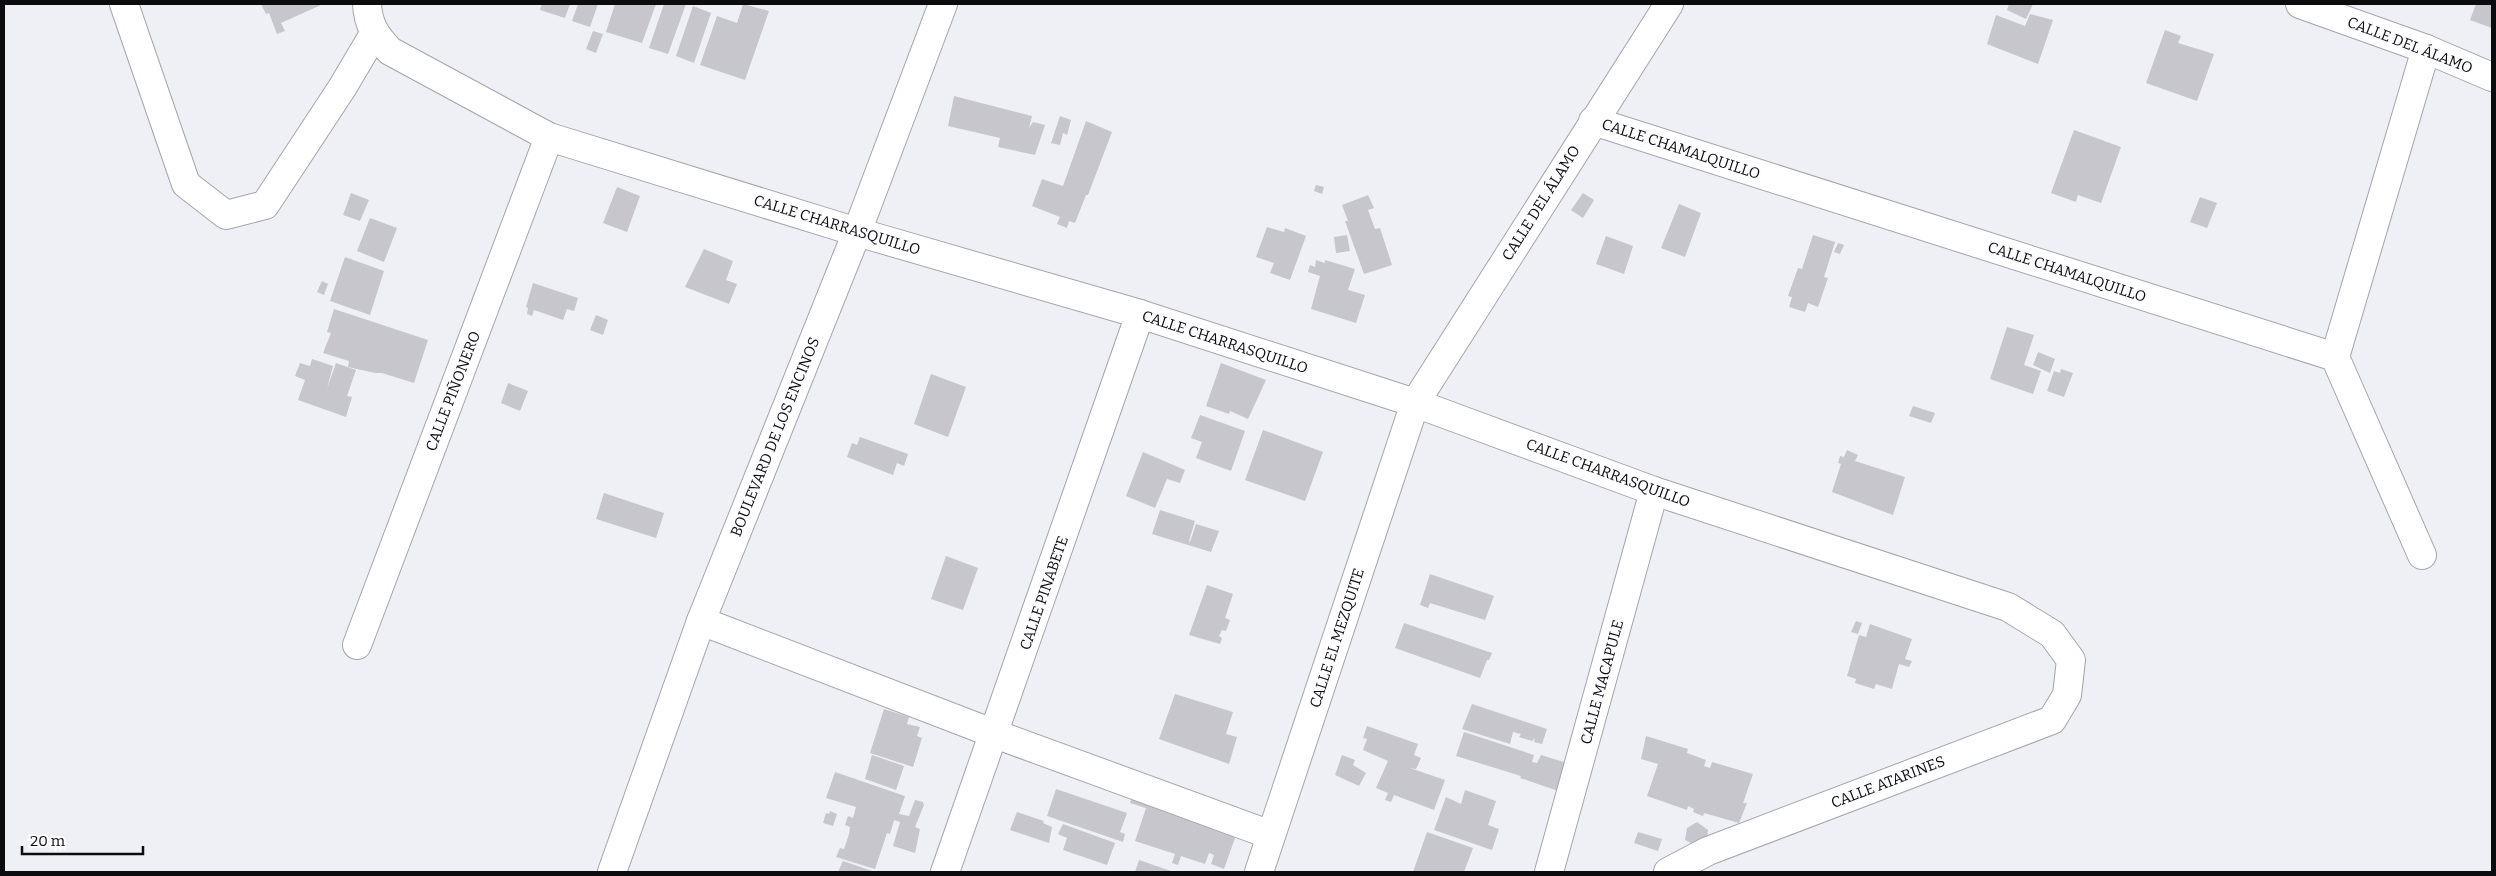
<svg xmlns="http://www.w3.org/2000/svg" width="2496" height="876" viewBox="0 0 2496 876" font-family="Bitter,serif">
<style>
.building{fill:#c6c6cc}
.lines{fill:none;stroke-linecap:round;stroke-linejoin:round}
.minor-casing{stroke:#a4a4ab;stroke-width:30}
.minor{stroke:#fff;stroke-width:28}
.labels{text-anchor:middle;stroke-width:4;stroke-linejoin:round;paint-order:stroke}
.street-label{font-size:15px;fill:#0c0c0e;stroke:#fdfdff}
</style>
<rect width="100%" height="100%" fill="#eff0f6"/>
<g class="building">
<path d="M 261,4 L 320,4 L 321,5 L 281,23 L 285,31 L 277,34 L 269,13 L 266,14 Z"/>
<path d="M 542,4 L 570,4 L 565,18 L 540,10 Z"/>
<path d="M 578,4 L 598,4 L 590,27 L 572,21 Z"/>
<path d="M 615,4 L 656,4 L 642,43 L 606,32 Z"/>
<path d="M 664,4 L 686,4 L 668,54 L 649,48 Z"/>
<path d="M 743,4 L 769,11 L 745,80 L 700,65 L 717,16 L 737,23 Z"/>
<path d="M 2009,4 L 2033,4 L 2026,19 L 2007,10 Z"/>
<path d="M 2476,4 L 2492,4 L 2492,28 L 2470,20 Z"/>
<path d="M 693,6 L 711,13 L 694,63 L 676,56 Z"/>
<path d="M 2030,14 L 2053,20 L 2038,64 L 1987,44 L 1996,15 L 2025,26 Z"/>
<path d="M 2165,30 L 2181,36 L 2178,43 L 2214,54 L 2197,101 L 2146,83 Z"/>
<path d="M 593,31 L 603,34 L 596,53 L 586,49 Z"/>
<path d="M 954,96 L 1032,116 L 1029,128 L 1033,122 L 1045,125 L 1035,155 L 998,147 L 1000,138 L 948,126 Z"/>
<path d="M 1060,116 L 1071,120 L 1067,135 L 1063,133 L 1060,145 L 1051,143 Z"/>
<path d="M 1086,121 L 1112,132 L 1088,195 L 1086,195 L 1075,223 L 1069,221 L 1067,228 L 1057,224 L 1060,217 L 1032,206 L 1042,179 L 1063,186 Z"/>
<path d="M 2074,130 L 2121,147 L 2101,203 L 2078,195 L 2076,202 L 2051,193 Z"/>
<path d="M 1316,185 L 1324,187 L 1322,194 L 1314,191 Z"/>
<path d="M 617,187 L 640,196 L 627,232 L 603,223 Z"/>
<path d="M 351,193 L 369,200 L 360,221 L 343,215 Z"/>
<path d="M 1583,193 L 1594,200 L 1583,218 L 1571,210 Z"/>
<path d="M 1368,195 L 1374,208 L 1368,210 L 1375,229 L 1380,228 L 1392,265 L 1364,274 L 1345,221 L 1348,221 L 1342,205 Z"/>
<path d="M 2200,197 L 2217,203 L 2207,228 L 2190,222 Z"/>
<path d="M 1679,204 L 1701,213 L 1685,257 L 1661,248 Z"/>
<path d="M 370,218 L 397,228 L 384,262 L 357,251 Z"/>
<path d="M 1267,227 L 1284,232 L 1285,228 L 1306,236 L 1290,280 L 1270,273 L 1274,263 L 1256,257 Z"/>
<path d="M 1347,235 L 1350,251 L 1336,253 L 1334,237 Z"/>
<path d="M 1813,235 L 1835,242 L 1824,277 L 1828,278 L 1818,307 L 1808,303 L 1805,312 L 1789,307 L 1792,297 L 1788,296 L 1798,268 L 1802,269 Z"/>
<path d="M 1606,236 L 1633,246 L 1624,274 L 1596,264 Z"/>
<path d="M 1838,243 L 1844,245 L 1840,254 L 1834,252 Z"/>
<path d="M 704,249 L 733,261 L 726,280 L 737,284 L 729,304 L 685,287 Z"/>
<path d="M 345,257 L 384,271 L 370,315 L 330,301 Z"/>
<path d="M 1316,260 L 1325,263 L 1325,260 L 1355,269 L 1348,290 L 1365,295 L 1356,323 L 1311,309 L 1320,276 L 1308,272 L 1310,265 L 1315,267 Z"/>
<path d="M 322,281 L 328,284 L 324,295 L 317,292 Z"/>
<path d="M 533,283 L 578,298 L 574,311 L 567,309 L 563,320 L 534,310 L 532,316 L 527,314 L 528,308 L 526,307 Z"/>
<path d="M 334,309 L 428,340 L 414,383 L 382,373 L 375,373 L 348,367 L 349,361 L 323,353 L 331,333 L 327,332 Z"/>
<path d="M 596,315 L 608,320 L 603,335 L 590,330 Z"/>
<path d="M 2007,327 L 2034,335 L 2024,365 L 2041,371 L 2033,394 L 1990,379 Z"/>
<path d="M 2038,352 L 2055,359 L 2050,373 L 2033,365 Z"/>
<path d="M 312,359 L 333,366 L 327,389 L 336,363 L 356,370 L 347,396 L 352,397 L 346,417 L 298,400 L 305,380 L 295,376 L 300,363 L 310,366 Z"/>
<path d="M 1221,363 L 1266,380 L 1248,419 L 1230,411 L 1229,414 L 1206,406 Z"/>
<path d="M 2061,369 L 2073,373 L 2064,397 L 2047,391 L 2054,371 L 2060,373 Z"/>
<path d="M 931,374 L 966,387 L 948,437 L 914,424 Z"/>
<path d="M 508,383 L 528,391 L 520,411 L 501,403 Z"/>
<path d="M 1913,406 L 1935,413 L 1931,423 L 1909,416 Z"/>
<path d="M 1200,415 L 1245,431 L 1231,471 L 1196,458 L 1202,442 L 1191,438 Z"/>
<path d="M 1263,430 L 1323,452 L 1305,501 L 1245,480 Z"/>
<path d="M 860,437 L 908,454 L 904,466 L 897,463 L 893,475 L 847,457 L 852,443 L 857,445 Z"/>
<path d="M 1847,450 L 1858,455 L 1855,461 L 1905,477 L 1893,515 L 1832,492 L 1841,464 L 1838,463 L 1840,456 L 1844,457 Z"/>
<path d="M 1143,452 L 1185,470 L 1180,483 L 1167,479 L 1155,508 L 1126,496 Z"/>
<path d="M 604,493 L 664,513 L 656,538 L 596,519 Z"/>
<path d="M 1160,510 L 1195,521 L 1189,541 L 1190,542 L 1196,524 L 1219,531 L 1211,552 L 1152,534 Z"/>
<path d="M 946,556 L 978,568 L 963,610 L 931,599 Z"/>
<path d="M 1430,574 L 1494,596 L 1485,620 L 1430,603 L 1428,608 L 1420,605 Z"/>
<path d="M 1207,585 L 1233,594 L 1225,618 L 1230,620 L 1226,631 L 1222,630 L 1219,636 L 1222,638 L 1220,644 L 1189,635 Z"/>
<path d="M 1856,621 L 1862,623 L 1858,634 L 1851,632 Z"/>
<path d="M 1404,623 L 1492,653 L 1489,660 L 1487,660 L 1480,678 L 1395,648 Z"/>
<path d="M 1870,624 L 1912,639 L 1905,659 L 1912,661 L 1909,667 L 1899,664 L 1892,689 L 1876,684 L 1874,689 L 1855,683 L 1856,679 L 1847,676 L 1859,635 L 1866,637 Z"/>
<path d="M 1175,694 L 1233,712 L 1226,734 L 1237,737 L 1229,764 L 1159,739 Z"/>
<path d="M 1472,704 L 1547,729 L 1542,744 L 1534,742 L 1535,738 L 1532,741 L 1519,737 L 1521,734 L 1513,732 L 1510,744 L 1462,729 Z"/>
<path d="M 884,709 L 909,717 L 907,724 L 920,727 L 917,736 L 922,738 L 913,767 L 870,753 Z"/>
<path d="M 1367,726 L 1418,744 L 1414,755 L 1421,758 L 1416,769 L 1410,768 L 1445,780 L 1434,810 L 1394,795 L 1391,802 L 1385,800 L 1388,793 L 1376,788 L 1388,761 L 1363,750 L 1367,739 L 1363,738 Z"/>
<path d="M 1464,732 L 1534,755 L 1532,762 L 1537,763 L 1541,755 L 1567,763 L 1558,791 L 1520,778 L 1521,776 L 1456,756 Z"/>
<path d="M 1646,736 L 1688,749 L 1687,753 L 1706,760 L 1704,766 L 1710,768 L 1712,762 L 1753,774 L 1743,803 L 1747,803 L 1739,823 L 1704,813 L 1703,816 L 1693,812 L 1694,809 L 1688,806 L 1687,810 L 1647,796 L 1658,764 L 1641,759 Z"/>
<path d="M 872,755 L 904,766 L 896,790 L 865,779 Z"/>
<path d="M 1342,755 L 1355,760 L 1353,765 L 1366,773 L 1359,786 L 1335,775 Z"/>
<path d="M 835,772 L 905,796 L 899,814 L 909,816 L 915,800 L 923,802 L 924,805 L 915,827 L 920,829 L 915,853 L 893,846 L 900,822 L 894,820 L 890,834 L 887,833 L 875,869 L 836,857 L 840,848 L 844,849 L 849,834 L 850,827 L 845,825 L 848,816 L 853,818 L 856,807 L 826,798 Z"/>
<path d="M 1056,789 L 1127,813 L 1120,832 L 1125,834 L 1123,842 L 1047,816 Z"/>
<path d="M 1135,789 L 1240,824 L 1224,869 L 1211,864 L 1214,855 L 1209,853 L 1205,864 L 1181,856 L 1178,865 L 1172,863 L 1175,854 L 1135,841 L 1146,808 L 1130,803 Z"/>
<path d="M 1465,790 L 1496,801 L 1488,825 L 1499,829 L 1492,850 L 1434,830 L 1446,797 L 1461,804 Z"/>
<path d="M 830,811 L 837,814 L 833,826 L 823,823 L 826,813 L 829,814 Z"/>
<path d="M 1017,812 L 1044,821 L 1043,823 L 1052,827 L 1049,843 L 1010,830 Z"/>
<path d="M 1697,822 L 1708,830 L 1707,842 L 1698,847 L 1685,840 L 1687,828 Z"/>
<path d="M 1063,824 L 1115,843 L 1107,865 L 1063,850 L 1067,838 L 1058,834 Z"/>
<path d="M 1427,832 L 1473,848 L 1464,872 L 1413,872 Z"/>
<path d="M 1638,832 L 1662,839 L 1658,851 L 1634,843 Z"/>
<path d="M 1139,860 L 1174,872 L 1135,872 Z"/>
<path d="M 843,861 L 875,872 L 838,872 Z"/>
</g>
<g class="lines">
<g class="minor-casing">
<g id="minor">
<path d="M 124,4 L 186,184 L 226,215 L 265,205 L 342,88 L 374,34"/>
<path d="M 367,4 C 368,25 376,36 390,51 L 549,137 L 857,232 L 1140,314 L 1415,403 L 1654,491 L 2008,607 L 2052,634 L 2071,660 L 2067,695 L 2052,720 L 1708,851 L 1668,872"/>
<path d="M 2300,4 L 2426,49 L 2492,77"/>
<path d="M 1593,121 L 2335,357 L 2422,555"/>
<path d="M 2335,357 L 2426,49"/>
<path d="M 701,621 L 995,734 L 1271,835"/>
<path d="M 357,645 L 549,137"/>
<path d="M 612,872 L 701,621 L 857,232 L 943,4"/>
<path d="M 945,872 L 1140,314"/>
<path d="M 1259,872 L 1415,403 L 1669,4"/>
<path d="M 1549,872 L 1654,491"/>
</g>
</g>
<use href="#minor" class="minor"/>
</g>
<g class="labels">
<g class="street-label">
<text transform="translate(2410 45) rotate(21)" y="5">CALLE DEL ÁLAMO</text>
<text transform="translate(1681 149) rotate(18)" y="5">CALLE CHAMALQUILLO</text>
<text transform="translate(1541 203) rotate(-58)" y="5">CALLE DEL ÁLAMO</text>
<text transform="translate(837 225) rotate(17)" y="5">CALLE CHARRASQUILLO</text>
<text transform="translate(2067 272) rotate(18)" y="5">CALLE CHAMALQUILLO</text>
<text transform="translate(1225 342) rotate(18)" y="5">CALLE CHARRASQUILLO</text>
<text transform="translate(453 391) rotate(-69)" y="5">CALLE PIÑONERO</text>
<text transform="translate(775 437) rotate(-68)" y="5">BOULEVARD DE LOS ENCINOS</text>
<text transform="translate(1608 473) rotate(20)" y="5">CALLE CHARRASQUILLO</text>
<text transform="translate(1044 593) rotate(-71)" y="5">CALLE PINABETE</text>
<text transform="translate(1337 638) rotate(-72)" y="5">CALLE EL MEZQUITE</text>
<text transform="translate(1602 682) rotate(-75)" y="5">CALLE MACAPULE</text>
<text transform="translate(1888 782) rotate(-21)" y="5">CALLE ATARINES</text>
</g>
</g>
<rect width="2496" height="876" fill="none" stroke="#0c0c0e" stroke-width="10"/>
<path d="M22 846v8h121v-8" fill="none" stroke="#0c0c0e" stroke-width="2.5"/>
<text x="30" y="846" font-size="15" fill="#0c0c0e" stroke="#fdfdff" stroke-width="4" paint-order="stroke">20 m</text>
</svg>
